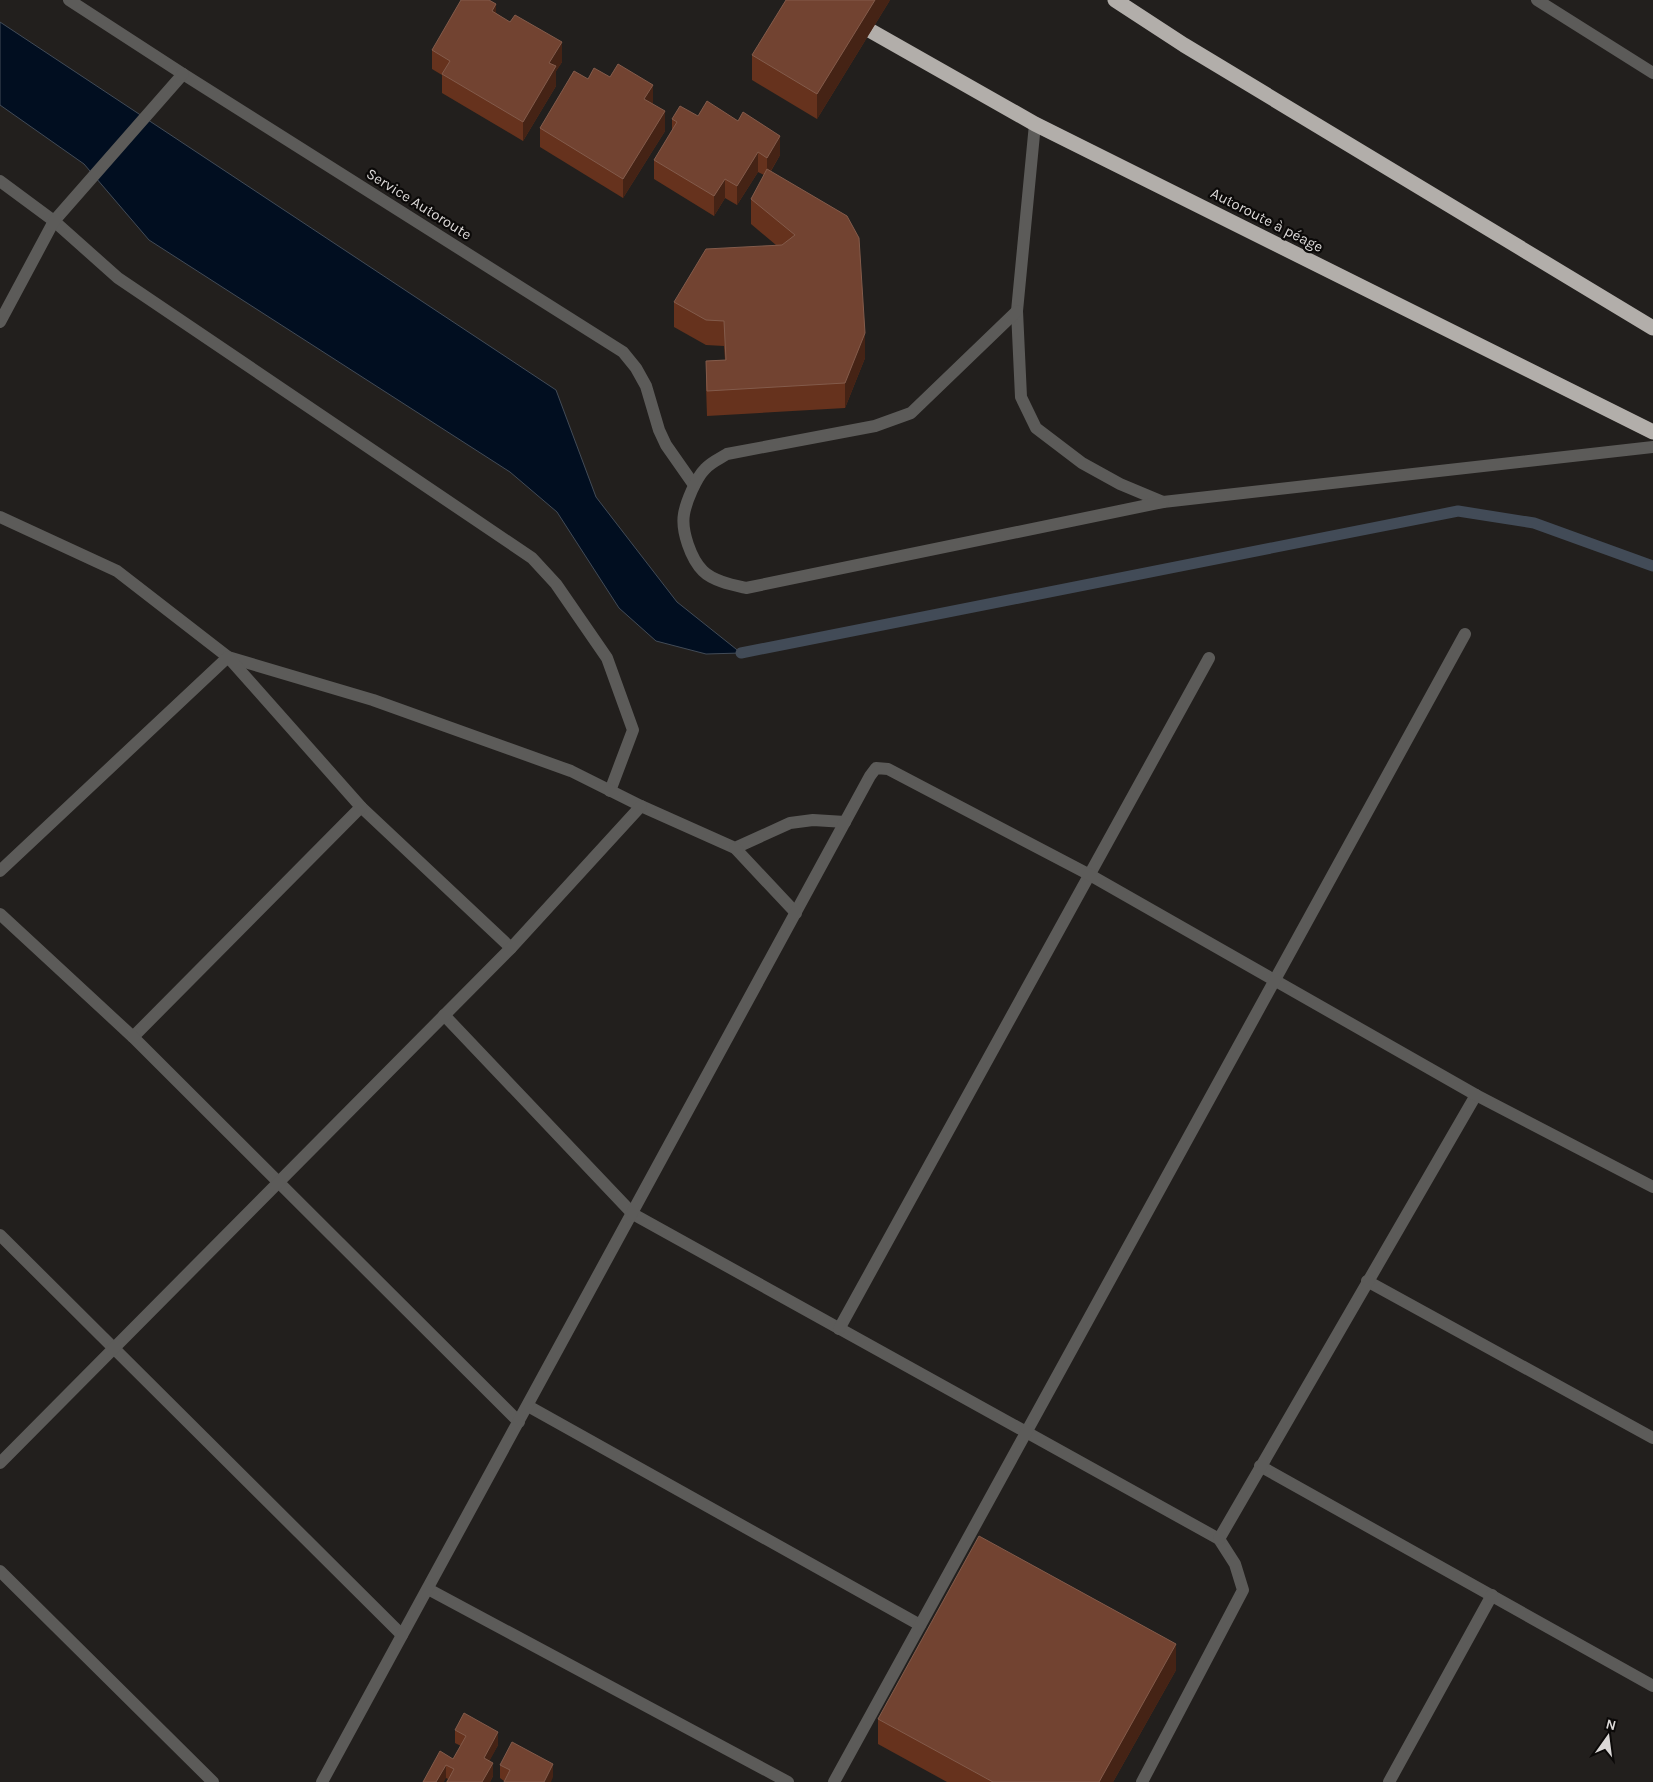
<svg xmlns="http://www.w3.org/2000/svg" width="1653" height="1782" viewBox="0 0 1653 1782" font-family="Karla,sans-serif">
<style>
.water{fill:#010e20;stroke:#424b57}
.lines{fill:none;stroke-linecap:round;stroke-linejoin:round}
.stream{stroke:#424b57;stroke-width:11}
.minor{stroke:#5c5b59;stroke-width:12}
.highway{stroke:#b2aeaa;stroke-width:15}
.wall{fill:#66321d}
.shaded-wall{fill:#452315}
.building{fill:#724331;stroke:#835b4b}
.labels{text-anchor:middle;stroke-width:4.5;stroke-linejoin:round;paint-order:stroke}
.street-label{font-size:15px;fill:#dbd8d7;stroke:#0b0908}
</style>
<rect width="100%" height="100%" fill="#221f1d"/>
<path class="water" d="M 0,22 L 556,390 L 596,497 L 677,602 L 741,653 L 706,654 L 656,641 L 619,608 L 557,512 L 510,472 L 149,240 L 84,164 L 0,105 Z"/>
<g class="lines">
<path class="stream" d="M 741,653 L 1458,511 L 1534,523 L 1653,566"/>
<g class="minor">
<path d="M 69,0 L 183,74 L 623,352 L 636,368 L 646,386 L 659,430 L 666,445 L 694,485"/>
<path d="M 1537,0 L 1653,73"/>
<path d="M 1035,124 L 1017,311 L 1021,397 L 1036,428 L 1082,463 L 1120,484 L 1163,502 L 1653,447"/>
<path d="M 0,181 L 54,221 L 118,278 L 532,558 L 556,584 L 607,658 L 633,730 L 610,791"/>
<path d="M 1017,311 L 911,413 L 875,426 L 727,454 C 719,459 711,462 705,469 C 696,478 686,502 684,514 C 681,531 691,559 703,571 C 713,581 733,585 746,588 L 1163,502"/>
<path d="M 0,322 L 54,221 L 183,74"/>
<path d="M 0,517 L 117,571 L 228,657 L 373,700 L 571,771 L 641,806 L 735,848 L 790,823 L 813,820 L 845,822"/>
<path d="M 361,807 L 511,948"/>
<path d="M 735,848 L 796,913"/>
<path d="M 0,871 L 228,657 L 361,807 L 133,1037"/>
<path d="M 0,914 L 133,1037 L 519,1422"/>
<path d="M 444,1015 L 633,1214 L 1219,1539 L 1235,1564 L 1243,1590 L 1142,1782"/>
<path d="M 0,1235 L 402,1635"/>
<path d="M 1367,1281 L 1653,1438"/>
<path d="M 839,1329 L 1209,658"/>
<path d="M 528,1406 L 920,1625"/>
<path d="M 0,1463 L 511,948 L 641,806"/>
<path d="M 1260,1466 L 1653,1686"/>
<path d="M 1219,1539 L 1476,1095"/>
<path d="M 0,1571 L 213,1782"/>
<path d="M 428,1589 L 788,1782"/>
<path d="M 322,1782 L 870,776 L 876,768 L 888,769 L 1090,875 L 1476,1095 L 1653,1187"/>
<path d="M 834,1782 L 1465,634"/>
<path d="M 1389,1782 L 1492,1595"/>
</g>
<g class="highway">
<path d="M 1115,0 L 1184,45 L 1653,328"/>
<path d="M 871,31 L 1035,124 L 1653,432"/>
</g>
</g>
<g class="wall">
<path d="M 890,0 L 817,119 L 752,80 L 752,55 Z"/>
<path d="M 496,13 L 562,62 L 556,71 L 556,86 L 523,141 L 442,93 L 442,75 L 432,69 L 432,50 Z"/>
<path d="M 588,79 L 653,104 L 665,131 L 623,198 L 540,147 L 540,128 Z"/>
<path d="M 698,116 L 780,155 L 771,171 L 865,358 L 845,408 L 707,416 L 706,386 L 706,361 L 725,360 L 724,346 L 706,345 L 674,327 L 674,302 L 776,245 L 751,224 L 751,199 L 764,175 L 758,172 L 737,205 L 725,198 L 714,216 L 654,179 L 654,160 L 672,131 L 672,119 Z"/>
<path d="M 1176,1670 L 1113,1782 L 947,1782 L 878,1744 L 878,1719 Z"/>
<path d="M 455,1730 L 498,1745 L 489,1761 L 493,1776 L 490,1782 L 446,1782 L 448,1779 L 446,1778 L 423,1782 L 453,1759 L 461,1746 L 455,1743 Z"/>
<path d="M 500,1765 L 553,1777 L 504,1781 L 500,1778 Z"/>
</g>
<g class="shaded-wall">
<path d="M 875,0 L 890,0 L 817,119 L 817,94 Z"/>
<path d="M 496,4 L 496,23 L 492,11 Z"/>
<path d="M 562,42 L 562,62 L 556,71 L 556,86 L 523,141 L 523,122 L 549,63 Z"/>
<path d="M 653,85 L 653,104 L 644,99 Z"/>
<path d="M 665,111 L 665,131 L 623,198 L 623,179 Z"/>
<path d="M 780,136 L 780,155 L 767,177 L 767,158 Z"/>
<path d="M 758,152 L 758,172 L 737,205 L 737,186 Z"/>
<path d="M 725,179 L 725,198 L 714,216 L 714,196 Z"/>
<path d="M 865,333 L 865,358 L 845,408 L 845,383 Z"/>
<path d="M 1176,1644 L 1176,1670 L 1113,1782 L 1099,1782 Z"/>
<path d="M 498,1732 L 498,1745 L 484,1771 L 484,1758 Z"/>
<path d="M 493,1763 L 493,1776 L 490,1782 L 482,1782 Z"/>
<path d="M 553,1764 L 553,1777 L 551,1782 L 544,1782 Z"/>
<path d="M 446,1765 L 446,1778 L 444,1782 L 436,1782 Z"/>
</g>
<g class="building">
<path d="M 461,0 L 489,0 L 496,4 L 492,11 L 510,22 L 515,15 L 562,42 L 549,63 L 556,66 L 523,122 L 442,74 L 450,61 L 432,50 Z"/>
<path d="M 786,0 L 875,0 L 817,94 L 752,55 Z"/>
<path d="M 618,64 L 653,85 L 644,99 L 665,111 L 623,179 L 540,128 L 574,71 L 588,79 L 594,68 L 610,77 Z"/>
<path d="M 707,101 L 738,121 L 743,112 L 780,136 L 767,158 L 758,152 L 737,186 L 725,179 L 714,196 L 654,160 L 677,122 L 672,119 L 680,106 L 698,116 Z"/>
<path d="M 767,169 L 847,216 L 859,238 L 865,333 L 845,383 L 707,391 L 706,361 L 726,360 L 724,321 L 706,320 L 674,302 L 706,249 L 782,245 L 795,235 L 751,199 Z"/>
<path d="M 979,1536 L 1176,1644 L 1099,1782 L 993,1782 L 878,1719 Z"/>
<path d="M 464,1713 L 498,1732 L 484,1758 L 493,1763 L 482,1782 L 447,1782 L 454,1769 L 446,1765 L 436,1782 L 423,1782 L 440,1751 L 453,1759 L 466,1736 L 455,1730 Z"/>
<path d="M 512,1742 L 553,1764 L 544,1782 L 504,1782 L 510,1770 L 500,1765 Z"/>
</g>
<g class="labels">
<g class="street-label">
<text transform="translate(419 204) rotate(32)" y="5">Service Autoroute</text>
<text transform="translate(1267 220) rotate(27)" y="5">Autoroute à péage</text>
</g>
</g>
<g transform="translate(1608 1737) rotate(14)" stroke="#0b0908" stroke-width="4" paint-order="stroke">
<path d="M0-4L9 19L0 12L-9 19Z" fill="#dbd8d7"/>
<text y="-8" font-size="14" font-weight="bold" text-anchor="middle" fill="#dbd8d7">N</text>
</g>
</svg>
